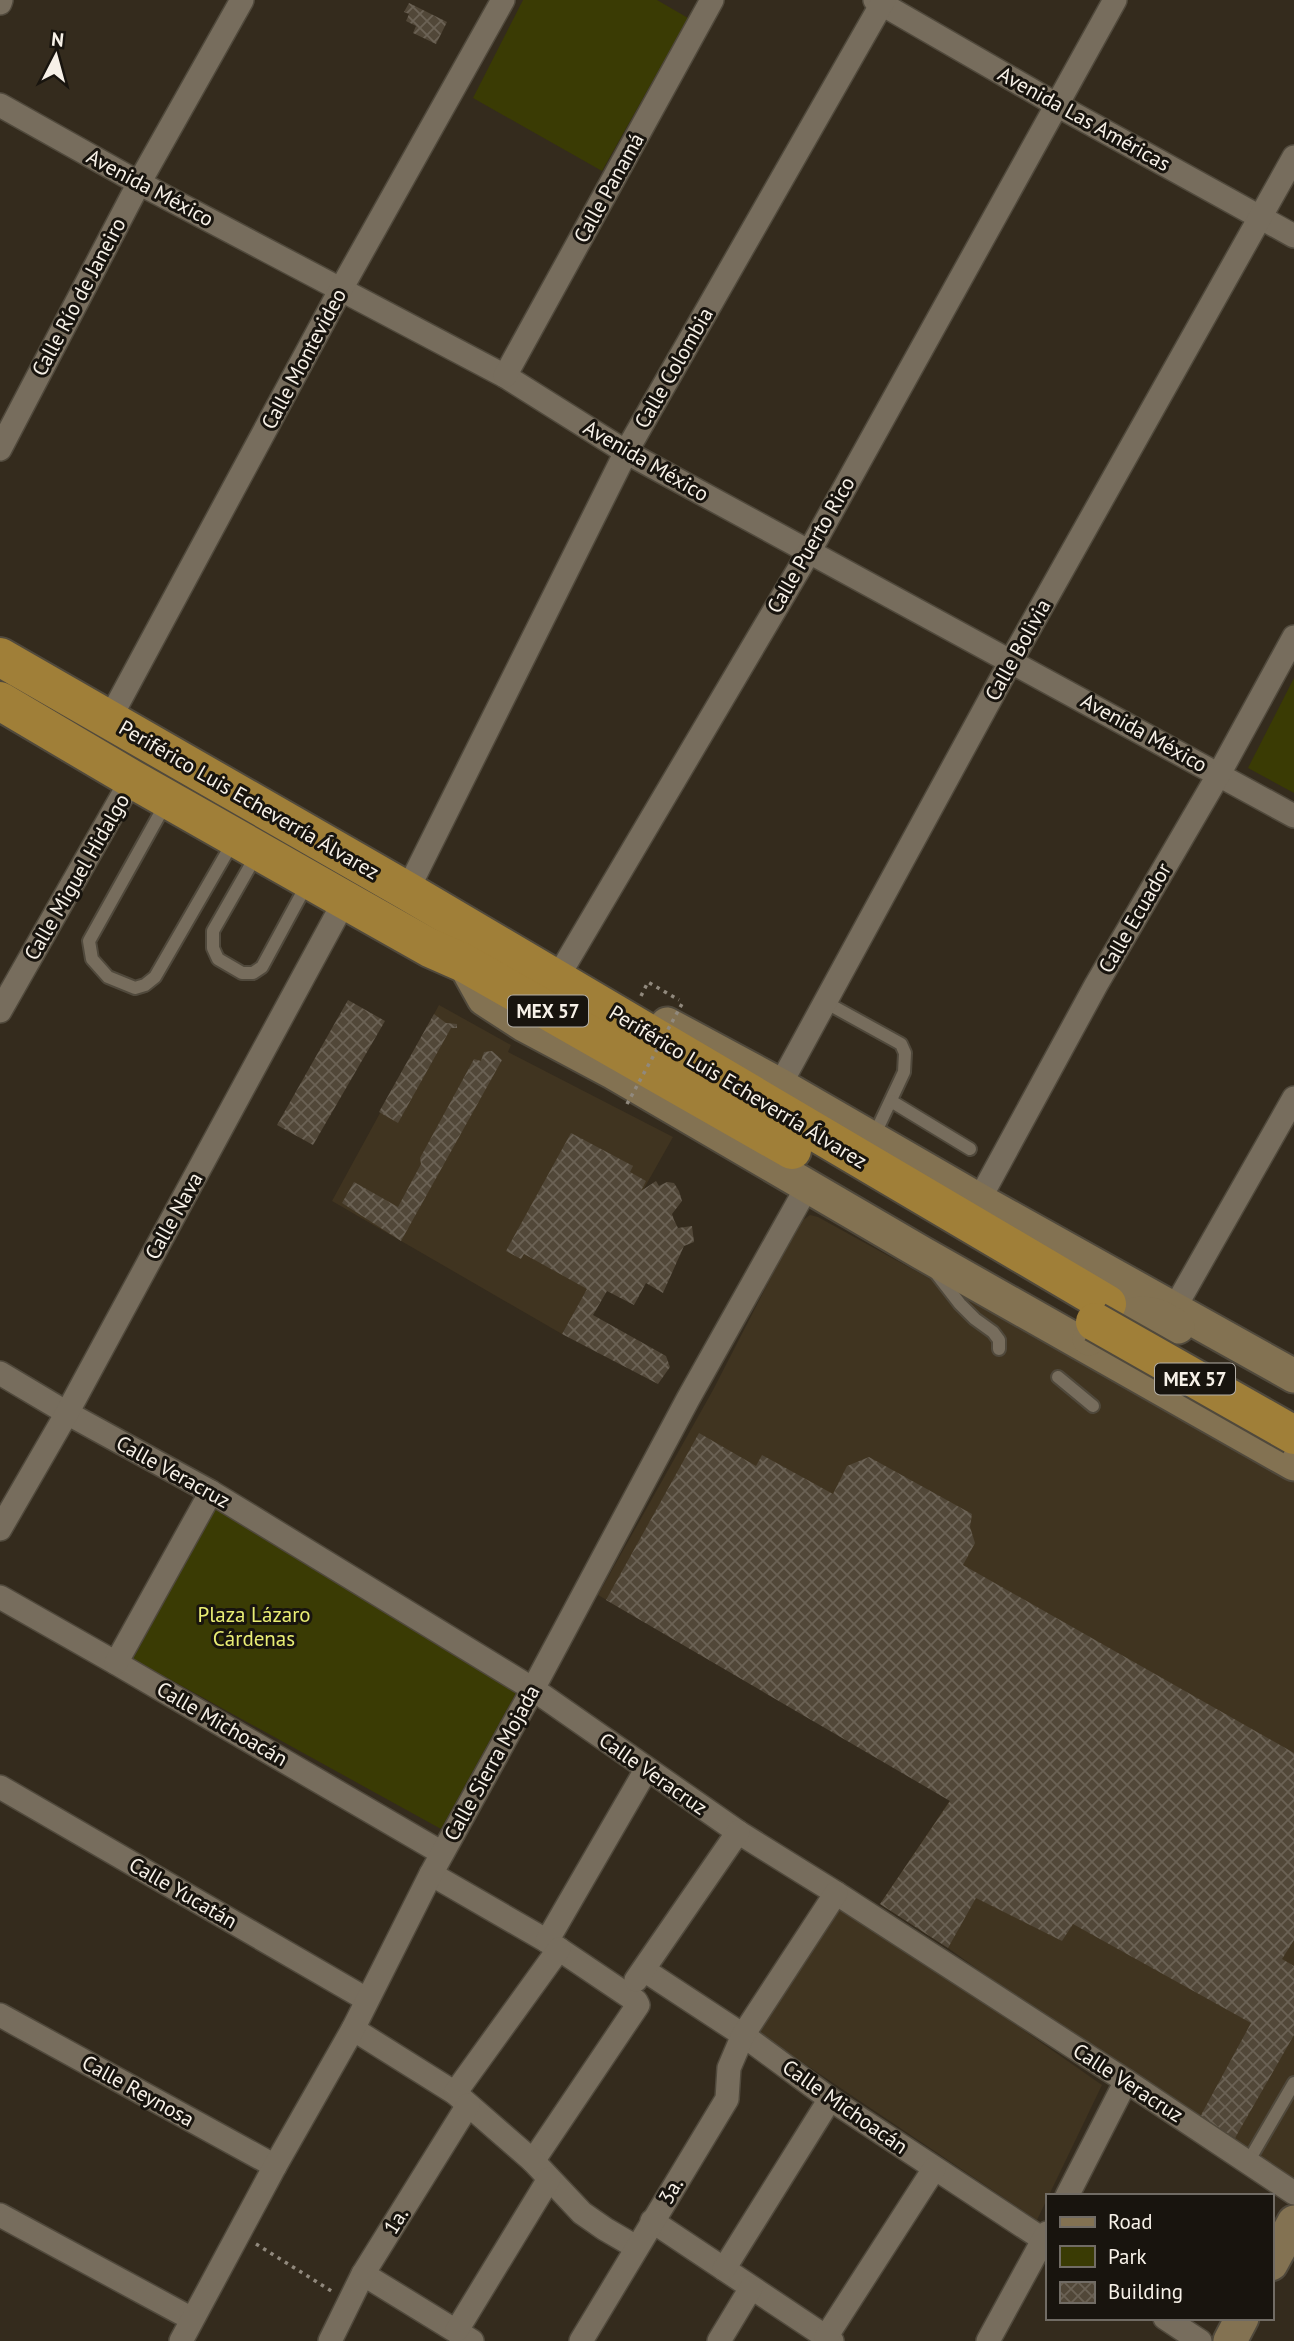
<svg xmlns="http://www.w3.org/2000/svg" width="1294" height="2341" viewBox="0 0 1294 2341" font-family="'PT Sans',sans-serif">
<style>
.built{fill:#403420}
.park{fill:#3a3b04}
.building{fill:url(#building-cross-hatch)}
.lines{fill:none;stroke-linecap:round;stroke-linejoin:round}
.lane-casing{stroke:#50493c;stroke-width:16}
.street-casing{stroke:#50493c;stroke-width:26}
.secondary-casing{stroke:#50493c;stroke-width:37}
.highway-casing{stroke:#50493c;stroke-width:42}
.path{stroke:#91897d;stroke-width:3.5;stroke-dasharray:3.5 5;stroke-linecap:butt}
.lane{stroke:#776d5d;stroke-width:12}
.street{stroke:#776d5d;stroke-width:23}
.secondary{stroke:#837252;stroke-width:33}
.highway{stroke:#a07f38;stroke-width:38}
.highway-bridge-casing{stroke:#50493c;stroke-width:42;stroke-linecap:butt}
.path-bridge{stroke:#91897d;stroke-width:3.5;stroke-dasharray:3.5 5;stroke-linecap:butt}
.highway-bridge{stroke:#a07f38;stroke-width:38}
.labels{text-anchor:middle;stroke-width:6;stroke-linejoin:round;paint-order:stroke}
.shield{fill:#18140e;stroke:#b4afa7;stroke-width:2}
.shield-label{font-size:19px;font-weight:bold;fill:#f7f1e8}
.street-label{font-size:21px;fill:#f7f1e8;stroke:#18140e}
.park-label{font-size:21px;fill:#e9ed74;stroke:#18140e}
</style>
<defs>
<pattern id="building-cross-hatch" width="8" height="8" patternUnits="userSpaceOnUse" patternTransform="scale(1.75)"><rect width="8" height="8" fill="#514738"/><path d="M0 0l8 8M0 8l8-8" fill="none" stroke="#6b6255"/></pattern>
</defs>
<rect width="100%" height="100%" fill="#342b1d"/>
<g class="built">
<path d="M 439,1005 L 511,1045 L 508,1052 L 673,1137 L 562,1334 L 332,1201 Z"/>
<path d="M 810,1215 L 818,1217 L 1294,1480 L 1294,2180 L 1028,2005 L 948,1948 L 880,1904 L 950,1800 L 598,1595 L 713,1390 L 799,1223 Z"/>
<path d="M 841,1903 L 1102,2085 L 1037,2220 L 757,2032 Z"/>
</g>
<g class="park">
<path d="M 523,0 L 657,0 L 688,18 L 602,171 L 473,98 Z"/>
<path d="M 1294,678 L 1294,793 L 1248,768 Z"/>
<path d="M 217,1505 L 522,1682 L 441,1829 L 133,1659 Z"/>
</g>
<g class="building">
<path d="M 409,3 L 447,22 L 436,44 L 413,33 L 416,26 L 406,21 L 409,14 L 404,12 Z"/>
<path d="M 348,1000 L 385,1021 L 313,1145 L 277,1125 Z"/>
<path d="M 434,1014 L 446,1023 L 457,1024 L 457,1028 L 451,1028 L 398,1123 L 379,1112 Z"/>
<path d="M 492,1051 L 502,1060 L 401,1241 L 342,1203 L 354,1182 L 398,1207 L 421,1164 L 420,1158 L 474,1059 L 481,1061 L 484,1052 Z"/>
<path d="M 571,1133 L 633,1166 L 630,1172 L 646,1181 L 641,1191 L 656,1181 L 659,1186 L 667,1182 L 674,1183 L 679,1191 L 682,1201 L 672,1214 L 674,1220 L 678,1228 L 692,1226 L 694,1242 L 684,1246 L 663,1293 L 646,1283 L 634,1305 L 607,1291 L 593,1315 L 666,1356 L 670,1367 L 658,1384 L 562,1334 L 587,1289 L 524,1254 L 521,1259 L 506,1251 Z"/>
<path d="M 699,1433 L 756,1466 L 762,1455 L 833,1494 L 847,1466 L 869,1457 L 972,1514 L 970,1527 L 975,1543 L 963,1565 L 1294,1753 L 1294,1940 L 1282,1959 L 1294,1966 L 1294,2035 L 1235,2138 L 1200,2117 L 1251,2023 L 1073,1924 L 1062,1941 L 976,1898 L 948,1948 L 880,1904 L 950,1801 L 606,1600 Z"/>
</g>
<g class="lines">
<g class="lane-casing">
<g id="lane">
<path d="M 166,803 L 89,941 L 92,959 L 108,977 L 135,988 L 145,985 L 155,977 L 233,842"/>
<path d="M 257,854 L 213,931 L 213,948 L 218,959 L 242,973 L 253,973 L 262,967 L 307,884"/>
<path d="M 825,1002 L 901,1044 L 905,1053 L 904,1072 L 873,1138"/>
<path d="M 891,1101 L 970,1149"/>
<path d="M 936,1273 L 960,1304 L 975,1319 L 993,1332 L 999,1340 L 999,1349"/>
<path d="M 1058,1377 L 1093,1406"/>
<path d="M 1248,2162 L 1294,2083"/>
</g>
</g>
<g class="street-casing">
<g id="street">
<path d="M 875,0 L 1057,105 L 1294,236"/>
<path d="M 0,3 L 1,0"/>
<path d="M 0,105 L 139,183 L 505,376 L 626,452 L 1294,816"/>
<path d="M 505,376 L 712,0"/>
<path d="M 0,449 L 139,183 L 242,0"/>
<path d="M 109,720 L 341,289 L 503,0"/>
<path d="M 407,891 L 626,452 L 884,0"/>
<path d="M 556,980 L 809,552 L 1115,0"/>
<path d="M 0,1011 L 132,779"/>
<path d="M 780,1085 L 1011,661 L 1294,157"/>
<path d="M 979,1200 L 1096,985 L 1219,774 L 1294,637"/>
<path d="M 1174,1309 L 1294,1098"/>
<path d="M 0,1373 L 67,1413 L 211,1492 L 533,1689 L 738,1832 L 836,1893 L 1126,2081 L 1294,2193"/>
<path d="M 0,1529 L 67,1413 L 345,900"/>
<path d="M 0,1597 L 116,1663 L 442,1853"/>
<path d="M 116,1663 L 211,1492"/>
<path d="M 0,1787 L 366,1999"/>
<path d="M 431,1874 L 547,1941 L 636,2001 L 638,2005 L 533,2161"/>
<path d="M 547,1941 L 646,1770"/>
<path d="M 644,1970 L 743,2035 L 830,2099 L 1047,2242"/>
<path d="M 636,1980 L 738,1832"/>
<path d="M 0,2015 L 275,2166"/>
<path d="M 353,2029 L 455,2093 L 533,2161 L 582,2213 L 605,2229 L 636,2247"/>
<path d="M 455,2093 L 559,1949"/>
<path d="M 1067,2196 L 1126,2081"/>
<path d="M 0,2215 L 192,2319"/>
<path d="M 652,2221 L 832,2341"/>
<path d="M 724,2269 L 830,2099"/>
<path d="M 363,2274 L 472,2341"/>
<path d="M 1165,2318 L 1200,2341"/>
<path d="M 457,2330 L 549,2179"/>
<path d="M 826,2337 L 934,2169"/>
<path d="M 181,2341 L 275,2166 L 353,2029 L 431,1874 L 533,1689 L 688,1399 L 807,1187"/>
<path d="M 330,2341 L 363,2274 L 468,2105"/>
<path d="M 581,2341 L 727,2099 L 729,2068 L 743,2035 L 836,1893"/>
<path d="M 719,2341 L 751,2288"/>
<path d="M 988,2341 L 1047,2233"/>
</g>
</g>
<g class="secondary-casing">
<g id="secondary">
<path d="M 464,963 L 484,999 L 524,1025 L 614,1073 L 922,1253 L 1294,1464"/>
<path d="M 667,1024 L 780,1085 L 979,1200 L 1294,1376"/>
<path d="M 1089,1339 C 1105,1322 1135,1307 1159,1316 C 1165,1319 1172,1323 1178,1327"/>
<path d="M 1271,2264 L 1294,2222"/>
<path d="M 1230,2341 L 1242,2318"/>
</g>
</g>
<g class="highway-casing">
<g id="highway">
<path d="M 0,657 L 407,891 L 1107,1304"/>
<path d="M 0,701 L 132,779 L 345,900 L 430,948 L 464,963 L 792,1150"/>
</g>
</g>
<g class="path">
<path d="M 641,996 L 648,982 L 679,1000"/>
<path d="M 256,2244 L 333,2292"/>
</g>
<use href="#lane" class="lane"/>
<use href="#street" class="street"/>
<use href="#secondary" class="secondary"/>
<use href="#highway" class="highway"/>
<g class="highway-bridge-casing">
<path id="highway-bridge" d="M 1095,1322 L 1294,1435"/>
</g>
<path class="path-bridge" d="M 627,1104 L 683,1002"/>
<use href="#highway-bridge" class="highway-bridge"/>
</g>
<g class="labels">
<g class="shield">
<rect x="508" y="995.5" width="80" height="31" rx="5"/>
<rect x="1155" y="1363.5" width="80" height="31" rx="5"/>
</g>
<g class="shield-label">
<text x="548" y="1018">MEX 57</text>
<text x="1195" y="1386">MEX 57</text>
</g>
<g class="street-label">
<text transform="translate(1084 119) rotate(29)" y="7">Avenida Las Américas</text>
<text transform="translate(150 188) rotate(28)" y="7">Avenida México</text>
<text transform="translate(609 188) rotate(-61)" y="7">Calle Panamá</text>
<text transform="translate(79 297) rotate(-62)" y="7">Calle Río de Janeiro</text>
<text transform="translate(304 359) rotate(-62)" y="7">Calle Montevideo</text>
<text transform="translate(674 368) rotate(-60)" y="7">Calle Colombia</text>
<text transform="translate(646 461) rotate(30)" y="7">Avenida México</text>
<text transform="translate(811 545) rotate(-60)" y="7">Calle Puerto Rico</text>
<text transform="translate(1018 650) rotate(-61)" y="7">Calle Bolivia</text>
<text transform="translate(1144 733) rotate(29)" y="7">Avenida México</text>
<text transform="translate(249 800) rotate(30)" y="7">Periférico Luis Echeverría Álvarez</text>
<text transform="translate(77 877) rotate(-60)" y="7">Calle Miguel Hidalgo</text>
<text transform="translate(1135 918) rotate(-60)" y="7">Calle Ecuador</text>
<text transform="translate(738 1087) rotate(31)" y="7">Periférico Luis Echeverría Álvarez</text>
<text transform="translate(174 1216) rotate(-61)" y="7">Calle Nava</text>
<text transform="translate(173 1472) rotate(29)" y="7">Calle Veracruz</text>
<text transform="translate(222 1724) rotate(30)" y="7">Calle Michoacán</text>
<text transform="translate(492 1763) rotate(-61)" y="7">Calle Sierra Mojada</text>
<text transform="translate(653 1774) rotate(35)" y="7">Calle Veracruz</text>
<text transform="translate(183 1893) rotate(30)" y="7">Calle Yucatán</text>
<text transform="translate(1128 2083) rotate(33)" y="7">Calle Veracruz</text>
<text transform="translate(138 2091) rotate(29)" y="7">Calle Reynosa</text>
<text transform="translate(845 2107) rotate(35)" y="7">Calle Michoacán</text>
<text transform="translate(671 2191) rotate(-59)" y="7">3a.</text>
<text transform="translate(396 2221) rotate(-58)" y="7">1a.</text>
</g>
<g class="park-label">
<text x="254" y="1622">Plaza Lázaro<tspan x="254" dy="24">Cárdenas</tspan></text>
</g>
</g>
<rect x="1046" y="2194" width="228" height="126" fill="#18140e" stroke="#716c65" stroke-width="2"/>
<rect x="1060" y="2217" width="35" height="10" fill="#837252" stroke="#716c65" stroke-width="2"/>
<text x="1108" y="2229" font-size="21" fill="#f7f1e8">Road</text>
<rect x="1060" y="2246" width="35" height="21" fill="#3a3b04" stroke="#716c65" stroke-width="2"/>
<text x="1108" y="2264" font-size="21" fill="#f7f1e8">Park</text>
<rect x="1060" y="2282" width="35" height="21" fill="url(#building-cross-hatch)" stroke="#716c65" stroke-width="2"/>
<text x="1108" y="2299" font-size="21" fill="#f7f1e8">Building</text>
<g transform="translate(56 56) rotate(6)" stroke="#18140e" stroke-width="5" paint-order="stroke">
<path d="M0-5L12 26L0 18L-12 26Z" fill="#f7f1e8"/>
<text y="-10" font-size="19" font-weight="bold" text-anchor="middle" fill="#f7f1e8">N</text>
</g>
</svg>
